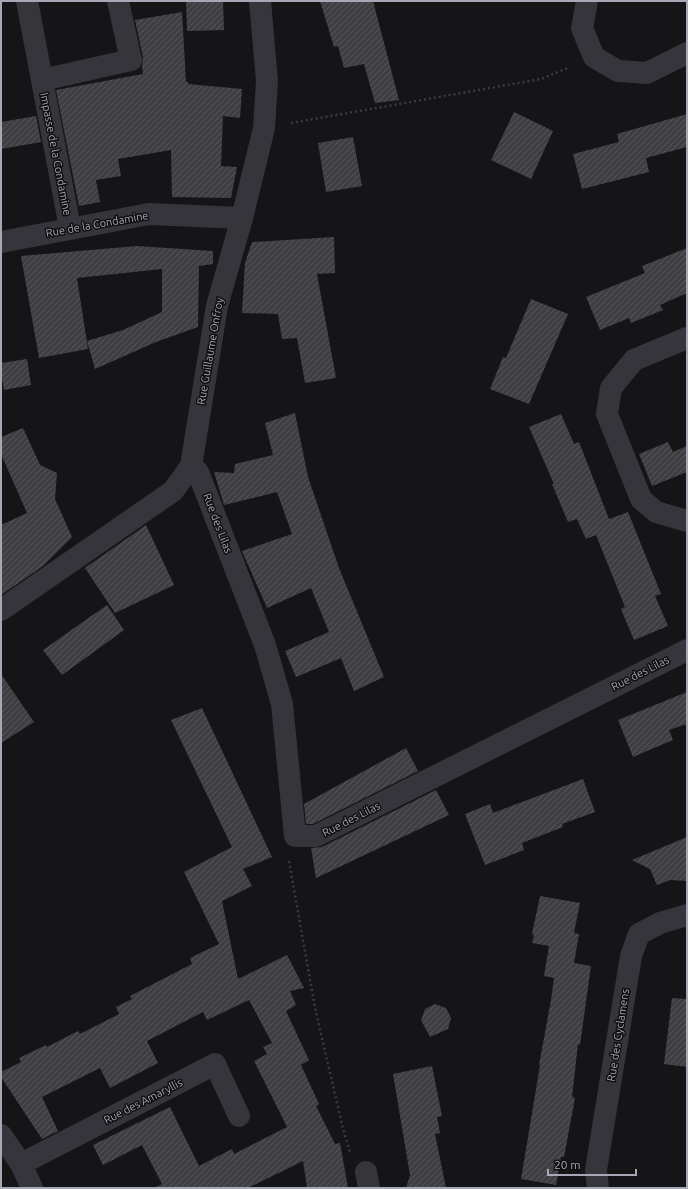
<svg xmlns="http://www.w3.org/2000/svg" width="688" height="1189" viewBox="0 0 688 1189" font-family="Ubuntu,sans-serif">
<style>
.building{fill:url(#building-hatch)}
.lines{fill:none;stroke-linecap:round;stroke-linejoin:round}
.path{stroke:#3b3c42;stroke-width:2.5;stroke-dasharray:2 3;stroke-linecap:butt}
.minor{stroke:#35353b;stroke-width:22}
.labels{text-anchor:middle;stroke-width:3;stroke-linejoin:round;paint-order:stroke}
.street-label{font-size:11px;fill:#a6a8b6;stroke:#100f11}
</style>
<defs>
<pattern id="building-hatch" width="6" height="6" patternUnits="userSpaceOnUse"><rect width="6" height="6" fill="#3f3e43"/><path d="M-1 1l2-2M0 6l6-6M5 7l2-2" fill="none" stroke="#58575c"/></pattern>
</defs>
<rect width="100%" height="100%" fill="#151416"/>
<g class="building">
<path d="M 186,1 L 223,1 L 224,30 L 187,31 Z"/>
<path d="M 320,1 L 373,1 L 399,100 L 375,103 L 364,64 L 344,68 L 338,46 L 334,47 Z"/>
<path d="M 182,12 L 186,82 L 188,82 L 188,84 L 242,89 L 240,118 L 223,116 L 221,166 L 237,167 L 231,198 L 172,197 L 171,150 L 118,159 L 121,176 L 96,180 L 100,202 L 79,206 L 56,90 L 143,74 L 142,66 L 143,57 L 135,20 Z"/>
<path d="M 514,112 L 553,131 L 531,179 L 491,160 Z"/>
<path d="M 687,114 L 687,147 L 646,158 L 649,172 L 582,189 L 573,154 L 619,142 L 617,134 Z"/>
<path d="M 36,116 L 41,142 L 1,149 L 1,122 Z"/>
<path d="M 353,137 L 362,186 L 326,192 L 318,143 Z"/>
<path d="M 334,237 L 335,273 L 317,274 L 336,378 L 305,383 L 297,338 L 282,339 L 278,314 L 242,313 L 245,263 L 252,242 Z"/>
<path d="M 137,246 L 213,251 L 213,264 L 199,266 L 198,327 L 156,342 L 95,369 L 87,341 L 123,330 L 162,312 L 162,269 L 77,278 L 88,349 L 39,358 L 21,256 Z"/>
<path d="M 687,248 L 687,293 L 660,305 L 663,310 L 631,323 L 629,318 L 600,330 L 586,297 L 645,273 L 642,266 Z"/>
<path d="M 531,299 L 568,314 L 529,404 L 490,389 L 503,357 L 506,358 Z"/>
<path d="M 27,359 L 31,385 L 4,390 L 1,373 L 1,363 Z"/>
<path d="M 295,413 L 308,477 L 339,568 L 384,677 L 354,691 L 341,658 L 296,677 L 285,651 L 329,632 L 311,588 L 267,608 L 242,551 L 292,534 L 277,492 L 224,505 L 214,472 L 234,473 L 235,464 L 273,455 L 265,423 Z"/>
<path d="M 561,414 L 574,444 L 579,442 L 609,519 L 628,512 L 661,594 L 655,596 L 668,626 L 634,640 L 621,609 L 625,607 L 596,535 L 586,539 L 577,519 L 568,522 L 552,484 L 554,484 L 529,427 Z"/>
<path d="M 23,428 L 40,465 L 57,473 L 55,499 L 72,537 L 43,566 L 1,595 L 1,525 L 27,513 L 1,454 L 1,437 Z"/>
<path d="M 668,442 L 673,452 L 687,446 L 687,472 L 652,486 L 639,454 Z"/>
<path d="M 146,525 L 174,585 L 115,613 L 85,568 Z"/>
<path d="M 107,605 L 124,630 L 62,675 L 43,650 Z"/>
<path d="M 1,674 L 34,722 L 1,743 Z"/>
<path d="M 687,692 L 687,724 L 669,730 L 673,740 L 633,757 L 618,720 Z"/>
<path d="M 202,708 L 272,857 L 243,869 L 252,886 L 222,901 L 238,979 L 287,955 L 304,988 L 290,991 L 296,1005 L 286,1011 L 309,1060 L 301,1065 L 319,1104 L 316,1106 L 335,1144 L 340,1143 L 348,1188 L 307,1188 L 303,1161 L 248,1188 L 154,1188 L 162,1184 L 142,1145 L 103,1165 L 93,1145 L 170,1107 L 199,1166 L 232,1149 L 234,1154 L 287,1127 L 254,1061 L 267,1054 L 263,1047 L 272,1043 L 249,1000 L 207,1020 L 203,1012 L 147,1041 L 158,1063 L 110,1088 L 100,1068 L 42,1097 L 58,1131 L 42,1139 L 1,1077 L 1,1072 L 21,1062 L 19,1058 L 46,1045 L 47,1047 L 78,1031 L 80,1034 L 119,1014 L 116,1007 L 132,999 L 130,996 L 192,964 L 190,958 L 219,944 L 184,872 L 232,847 L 171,720 Z"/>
<path d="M 406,748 L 418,771 L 313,824 L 306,824 L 304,804 Z"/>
<path d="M 583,779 L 595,812 L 562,824 L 563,827 L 522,843 L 524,850 L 485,865 L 465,814 L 490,804 L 493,813 Z"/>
<path d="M 436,790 L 449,815 L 316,878 L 311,848 L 322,847 Z"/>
<path d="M 687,837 L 687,881 L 670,880 L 657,885 L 650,869 L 632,860 Z"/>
<path d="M 540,896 L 580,903 L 574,933 L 579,934 L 574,963 L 591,966 L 580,1045 L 578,1044 L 572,1097 L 575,1098 L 564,1157 L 561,1157 L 556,1185 L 521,1179 L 540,1065 L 539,1065 L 551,1000 L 554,978 L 544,976 L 549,946 L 532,943 L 534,935 L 532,934 Z"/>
<path d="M 672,998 L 687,999 L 687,1067 L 664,1064 Z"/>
<path d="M 435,1004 L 446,1008 L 451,1018 L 448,1029 L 430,1037 L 421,1020 L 425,1009 Z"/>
<path d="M 432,1066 L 442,1116 L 437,1117 L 440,1133 L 435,1134 L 446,1188 L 406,1188 L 410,1175 L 393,1074 Z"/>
</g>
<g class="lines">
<g class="path">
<path d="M 291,123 L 541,79 L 570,67"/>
<path d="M 289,861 L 315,1008 L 343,1129 L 350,1152"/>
</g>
<g class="minor">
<path d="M 27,1 L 70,228"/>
<path d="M 587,1 L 582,28 L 594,57 L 618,71 L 647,73 L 687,53"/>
<path d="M 42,80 L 131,60 L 118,1"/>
<path d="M 1,242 L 149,214 L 242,218"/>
<path d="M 687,338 L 634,360 L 611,388 L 607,414 L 641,499 L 656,512 L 687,521"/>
<path d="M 191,466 L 198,472 L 265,645 L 282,704 L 295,836 L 316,836 L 687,650"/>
<path d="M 1,610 L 173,491 L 191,466 L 217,306 L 242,218 L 264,128 L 267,81 L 260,1"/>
<path d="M 1,1135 L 21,1164 L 215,1064 L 239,1116"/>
<path d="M 21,1164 L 32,1188"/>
<path d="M 366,1172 L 369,1188"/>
<path d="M 598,1188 L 596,1170 L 631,956 L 639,934 L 660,923 L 687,915"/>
</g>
</g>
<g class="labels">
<g class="street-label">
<text transform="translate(56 154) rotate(79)" y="4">Impasse de la Condamine</text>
<text transform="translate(97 224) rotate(-10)" y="4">Rue de la Condamine</text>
<text transform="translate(210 351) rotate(-80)" y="4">Rue Guillaume Onfroy</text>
<text transform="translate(218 523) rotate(69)" y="4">Rue des Lilas</text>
<text transform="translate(640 673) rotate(-27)" y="4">Rue des Lilas</text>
<text transform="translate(351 819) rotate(-27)" y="4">Rue des Lilas</text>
<text transform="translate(618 1035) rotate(-81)" y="4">Rue des Cyclamens</text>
<text transform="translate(143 1101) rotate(-27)" y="4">Rue des Amaryllis</text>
</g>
</g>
<rect width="688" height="1189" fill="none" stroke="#a6a8b6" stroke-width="4"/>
<path d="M548 1169v6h88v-6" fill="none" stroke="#a6a8b6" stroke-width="2"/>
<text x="554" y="1169" font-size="12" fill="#a6a8b6" stroke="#100f11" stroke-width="3" paint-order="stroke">20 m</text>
</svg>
